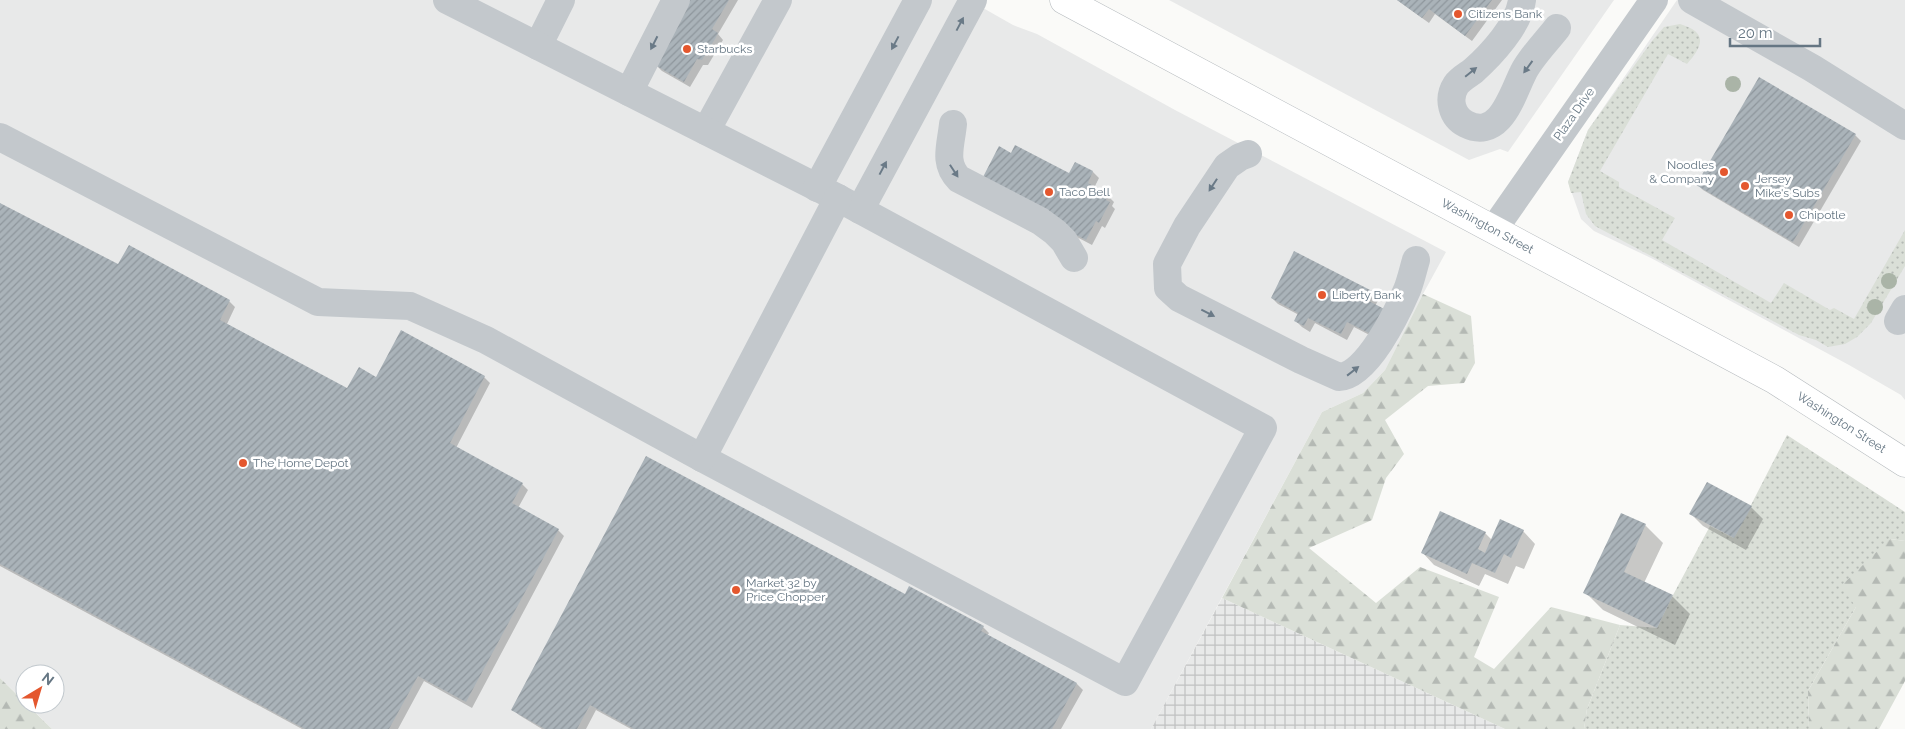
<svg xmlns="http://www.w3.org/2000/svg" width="1905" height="729" viewBox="0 0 1905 729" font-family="Raleway,sans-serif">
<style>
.built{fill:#e8e9e9}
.industrial{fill:url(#industrial-grid)}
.green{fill:url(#green-dots)}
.forest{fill:url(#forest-firs)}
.shadow{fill:#0003}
.building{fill:url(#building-hatch)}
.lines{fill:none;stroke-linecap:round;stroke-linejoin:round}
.highway-casing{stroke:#b4b9bd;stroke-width:29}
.minor{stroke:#c3c8cc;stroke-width:28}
.highway{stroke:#fff;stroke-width:28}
.tree{fill:#aab4a7}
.oneway{fill:#6a7a87}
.poi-dot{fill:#e4572e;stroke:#fff;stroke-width:2}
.labels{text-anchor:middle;stroke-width:5;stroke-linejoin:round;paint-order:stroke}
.poi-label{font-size:12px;fill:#657683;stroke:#fff;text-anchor:start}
.street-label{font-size:12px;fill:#657683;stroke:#fff}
</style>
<defs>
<pattern id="industrial-grid" width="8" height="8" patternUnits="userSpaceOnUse" patternTransform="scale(1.25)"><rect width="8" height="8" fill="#e8e9e9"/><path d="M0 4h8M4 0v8" fill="none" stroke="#c0c1c2"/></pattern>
<pattern id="green-dots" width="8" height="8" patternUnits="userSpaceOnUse" patternTransform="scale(1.25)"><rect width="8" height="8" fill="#dadfd7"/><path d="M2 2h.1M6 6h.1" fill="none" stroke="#b4b9b4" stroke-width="1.8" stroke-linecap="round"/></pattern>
<pattern id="forest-firs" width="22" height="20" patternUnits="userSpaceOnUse" patternTransform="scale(1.25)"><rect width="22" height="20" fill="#dadfd7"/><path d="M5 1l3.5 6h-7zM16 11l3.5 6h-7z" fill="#b4b9b4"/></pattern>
<pattern id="building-hatch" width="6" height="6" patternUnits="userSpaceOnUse" patternTransform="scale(1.25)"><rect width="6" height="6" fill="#aab3b9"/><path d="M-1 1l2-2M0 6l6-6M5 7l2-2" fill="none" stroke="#8e969c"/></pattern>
</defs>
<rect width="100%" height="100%" fill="#fafaf8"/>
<g class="built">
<path d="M 0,0 L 969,0 L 1013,25 L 1037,34 L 1175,110 L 1446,252 L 1423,294 L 1385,370 L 1363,393 L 1322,412 L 1151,729 L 52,729 L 27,704 L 55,704 L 55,674 L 25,674 L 25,702 L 0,678 Z"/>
<path d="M 1169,0 L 1614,0 L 1508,152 L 1500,149 L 1469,160 Z"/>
<path d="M 1677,0 L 1905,0 L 1905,400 L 1901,395 L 1849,365 L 1651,258 L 1594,231 L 1581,219 L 1568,182 L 1588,130 Z"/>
</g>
<path class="industrial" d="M 1222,598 L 1505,729 L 1151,729 Z"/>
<g class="green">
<path d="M 1680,24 C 1707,32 1704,45 1687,64 L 1668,54 L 1600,171 L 1619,182 L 1619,187 L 1675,218 L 1662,240 L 1771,303 L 1784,283 L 1830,310 L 1834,308 L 1854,319 L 1905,230 L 1905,266 L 1871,323 L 1857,337 L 1845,344 L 1828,347 L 1816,340 L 1799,335 L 1595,226 L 1586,214 L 1581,192 L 1571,193 L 1568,182 L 1588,130 L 1652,41 L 1664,27 Z"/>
<path d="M 1787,435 L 1905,512 L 1905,541 L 1890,539 L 1856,607 L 1808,691 L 1809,729 L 1584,729 L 1587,709 L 1620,625 L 1657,628 L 1673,595 L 1710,526 L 1734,538 Z"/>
</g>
<g class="forest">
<path d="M 1423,294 L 1471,316 L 1475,363 L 1464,383 L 1428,386 L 1385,420 L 1404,454 L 1386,478 L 1372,520 L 1309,548 L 1376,603 L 1420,567 L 1499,597 L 1474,657 L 1494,669 L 1551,607 L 1620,625 L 1587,709 L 1584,729 L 1505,729 L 1222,598 L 1322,412 L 1363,393 L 1385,370 Z"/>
<path d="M 1890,539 L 1905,541 L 1905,681 L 1879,729 L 1809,729 L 1808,691 L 1856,607 L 1841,586 Z"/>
<path d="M 0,678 L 52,729 L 0,729 Z"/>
</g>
<g class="shadow">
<path d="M 691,0 L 738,0 L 718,34 L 723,40 L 708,65 L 703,65 L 690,87 L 662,71 L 656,65 Z"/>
<path d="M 1397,0 L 1502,0 L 1472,41 L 1435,14 L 1429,23 Z"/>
<path d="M 1760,79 L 1855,135 L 1861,141 L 1799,247 L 1703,190 L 1697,184 Z"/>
<path d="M 1012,154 L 1070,175 L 1076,164 L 1093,172 L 1099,178 L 1094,188 L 1108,196 L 1114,202 L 1112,206 L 1115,209 L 1105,228 L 1102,226 L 1092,245 L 997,195 Z"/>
<path d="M 0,204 L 118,266 L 129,247 L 229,301 L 235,307 L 227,324 L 348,390 L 376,378 L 484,377 L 490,383 L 456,448 L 522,484 L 528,490 L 518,508 L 558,530 L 564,536 L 472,708 L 424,681 L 398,729 L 302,729 L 0,566 Z"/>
<path d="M 1373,293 L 1379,299 L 1375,306 L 1383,342 L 1354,327 L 1347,340 L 1315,323 L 1310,332 L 1302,327 L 1296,321 L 1299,315 L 1278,304 L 1272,298 Z"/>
<path d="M 1751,507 L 1763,519 L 1746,550 L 1703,526 L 1691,514 Z"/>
<path d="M 1645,525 L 1663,543 L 1644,583 L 1672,596 L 1690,614 L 1675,645 L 1603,610 L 1585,592 Z"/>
<path d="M 1523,531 L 1535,544 L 1524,569 L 1516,566 L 1508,584 L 1485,574 L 1479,586 L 1434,565 L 1422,552 L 1485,533 L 1492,540 Z"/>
<path d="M 905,596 L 983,627 L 989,633 L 987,636 L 1077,684 L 1083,690 L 1061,729 L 631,729 L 596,710 L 586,729 L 542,729 L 519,715 L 513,709 Z"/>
</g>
<g class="building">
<path d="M 682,0 L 729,0 L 712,29 L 718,33 L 715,39 L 702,60 L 697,59 L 684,82 L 655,65 L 682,18 L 674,14 Z"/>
<path d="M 1397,0 L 1492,0 L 1465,36 L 1429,9 L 1422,18 Z"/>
<path d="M 1759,77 L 1856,134 L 1793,242 L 1696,185 Z"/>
<path d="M 1015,145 L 1069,173 L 1075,162 L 1093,171 L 1088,183 L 1109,195 L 1106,200 L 1110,202 L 1099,223 L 1096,221 L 1086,240 L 989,190 L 983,177 L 999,146 L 1011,153 Z"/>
<path d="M 0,203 L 118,264 L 129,245 L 230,300 L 220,320 L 347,388 L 359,367 L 376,377 L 401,330 L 485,376 L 450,443 L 523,483 L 512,503 L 559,529 L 466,702 L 418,676 L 389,729 L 305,729 L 0,564 Z"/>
<path d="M 1294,251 L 1374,292 L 1369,301 L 1390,312 L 1377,337 L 1347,322 L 1341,334 L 1308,318 L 1304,326 L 1294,321 L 1298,313 L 1271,298 Z"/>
<path d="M 646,456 L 905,594 L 909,586 L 984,626 L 981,631 L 1077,683 L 1052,729 L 634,729 L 590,705 L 577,729 L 545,729 L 511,710 Z"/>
<path d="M 1707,482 L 1752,506 L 1734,538 L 1689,514 Z"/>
<path d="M 1440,511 L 1486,532 L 1478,549 L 1485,553 L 1500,519 L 1524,530 L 1511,558 L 1504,554 L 1495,573 L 1472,563 L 1467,574 L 1421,553 Z"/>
<path d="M 1621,513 L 1646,524 L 1624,572 L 1673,595 L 1657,628 L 1583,593 Z"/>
</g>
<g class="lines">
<g class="highway-casing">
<g id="highway">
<path id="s1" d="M 1064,0 L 1775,380 L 1905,463"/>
</g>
</g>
<g class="minor">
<path d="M 1522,0 C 1519,25 1491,55 1473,71 C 1468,75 1460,79 1456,85 C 1447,99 1452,117 1466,124 C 1500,141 1512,95 1523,73 C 1530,58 1547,41 1557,28"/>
<path d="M 1692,0 L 1812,68 L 1905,126"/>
<path d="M 538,46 L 561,0"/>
<path d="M 629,92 L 676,0"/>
<path d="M 953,124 C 951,145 943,163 959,179 L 1040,221 L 1055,232 L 1064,241 L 1074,258"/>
<path d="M 706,131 L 778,0"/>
<path d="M 0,137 L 318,302 L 410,306 L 486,340 L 702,458 L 1125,682 L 1263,428 L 838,198 L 447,0"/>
<path d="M 1248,154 L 1240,157 L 1227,166 L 1187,226 L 1167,264 L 1168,288 L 1179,298 L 1301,360 L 1339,377 C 1367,376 1397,313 1407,290 C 1411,280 1413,270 1416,260"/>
<path d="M 817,188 L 918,0"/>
<path d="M 860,210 L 973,0"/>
<path d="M 1494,229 L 1654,0"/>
<path d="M 1898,321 L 1905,309"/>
<path d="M 702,458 L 838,198"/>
</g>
<use href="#highway" class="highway"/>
</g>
<g class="tree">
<circle cx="1733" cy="84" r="8"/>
<circle cx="1889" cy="281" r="8"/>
<circle cx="1875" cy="307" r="8"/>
</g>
<defs><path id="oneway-solid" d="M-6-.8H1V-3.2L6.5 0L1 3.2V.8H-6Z" transform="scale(1.25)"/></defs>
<g class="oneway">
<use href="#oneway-solid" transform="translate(960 24) rotate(-62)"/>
<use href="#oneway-solid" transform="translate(654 43) rotate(117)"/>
<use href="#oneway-solid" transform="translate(895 43) rotate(118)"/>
<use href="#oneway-solid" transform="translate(1528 67) rotate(126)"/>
<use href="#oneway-solid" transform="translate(1471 72) rotate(-39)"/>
<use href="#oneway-solid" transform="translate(883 168) rotate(-62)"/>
<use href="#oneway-solid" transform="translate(954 171) rotate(57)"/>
<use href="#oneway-solid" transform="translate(1213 185) rotate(123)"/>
<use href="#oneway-solid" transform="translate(1208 313) rotate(27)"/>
<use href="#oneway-solid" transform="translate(1353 371) rotate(-38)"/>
</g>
<g class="poi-dot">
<circle cx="1458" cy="14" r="5"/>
<circle cx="687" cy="49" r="5"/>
<circle cx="1724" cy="172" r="5"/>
<circle cx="1745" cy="186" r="5"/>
<circle cx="1049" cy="192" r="5"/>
<circle cx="1789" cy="215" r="5"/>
<circle cx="1322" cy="295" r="5"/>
<circle cx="243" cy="463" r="5"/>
<circle cx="736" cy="590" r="5"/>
</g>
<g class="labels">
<g class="poi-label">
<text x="1468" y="18">Citizens Bank</text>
<text x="697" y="53">Starbucks</text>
<text x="1714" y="169" text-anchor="end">Noodles<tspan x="1714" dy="14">&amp; Company</tspan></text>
<text x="1755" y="183">Jersey<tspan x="1755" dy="14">Mike's Subs</tspan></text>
<text x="1059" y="196">Taco Bell</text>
<text x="1799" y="219">Chipotle</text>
<text x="1332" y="299">Liberty Bank</text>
<text x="253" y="467">The Home Depot</text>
<text x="746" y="587">Market 32 by<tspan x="746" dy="14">Price Chopper</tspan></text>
</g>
<g class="street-label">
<text transform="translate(1574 114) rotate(-55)" y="4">Plaza Drive</text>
<text dy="4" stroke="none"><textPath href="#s1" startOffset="480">Washington Street</textPath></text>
<text dy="4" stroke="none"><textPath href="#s1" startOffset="885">Washington Street</textPath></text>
</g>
</g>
<g transform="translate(40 689) rotate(38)"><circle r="24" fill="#ffffff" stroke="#c1c8cd"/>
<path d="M0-4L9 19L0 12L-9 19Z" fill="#e4572e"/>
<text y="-8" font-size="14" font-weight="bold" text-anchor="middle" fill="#657683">N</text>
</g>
<path d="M1730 38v8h90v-8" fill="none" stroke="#657683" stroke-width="2.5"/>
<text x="1738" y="38" font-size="15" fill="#657683" stroke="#ffffff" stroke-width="4" paint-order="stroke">20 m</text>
</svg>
